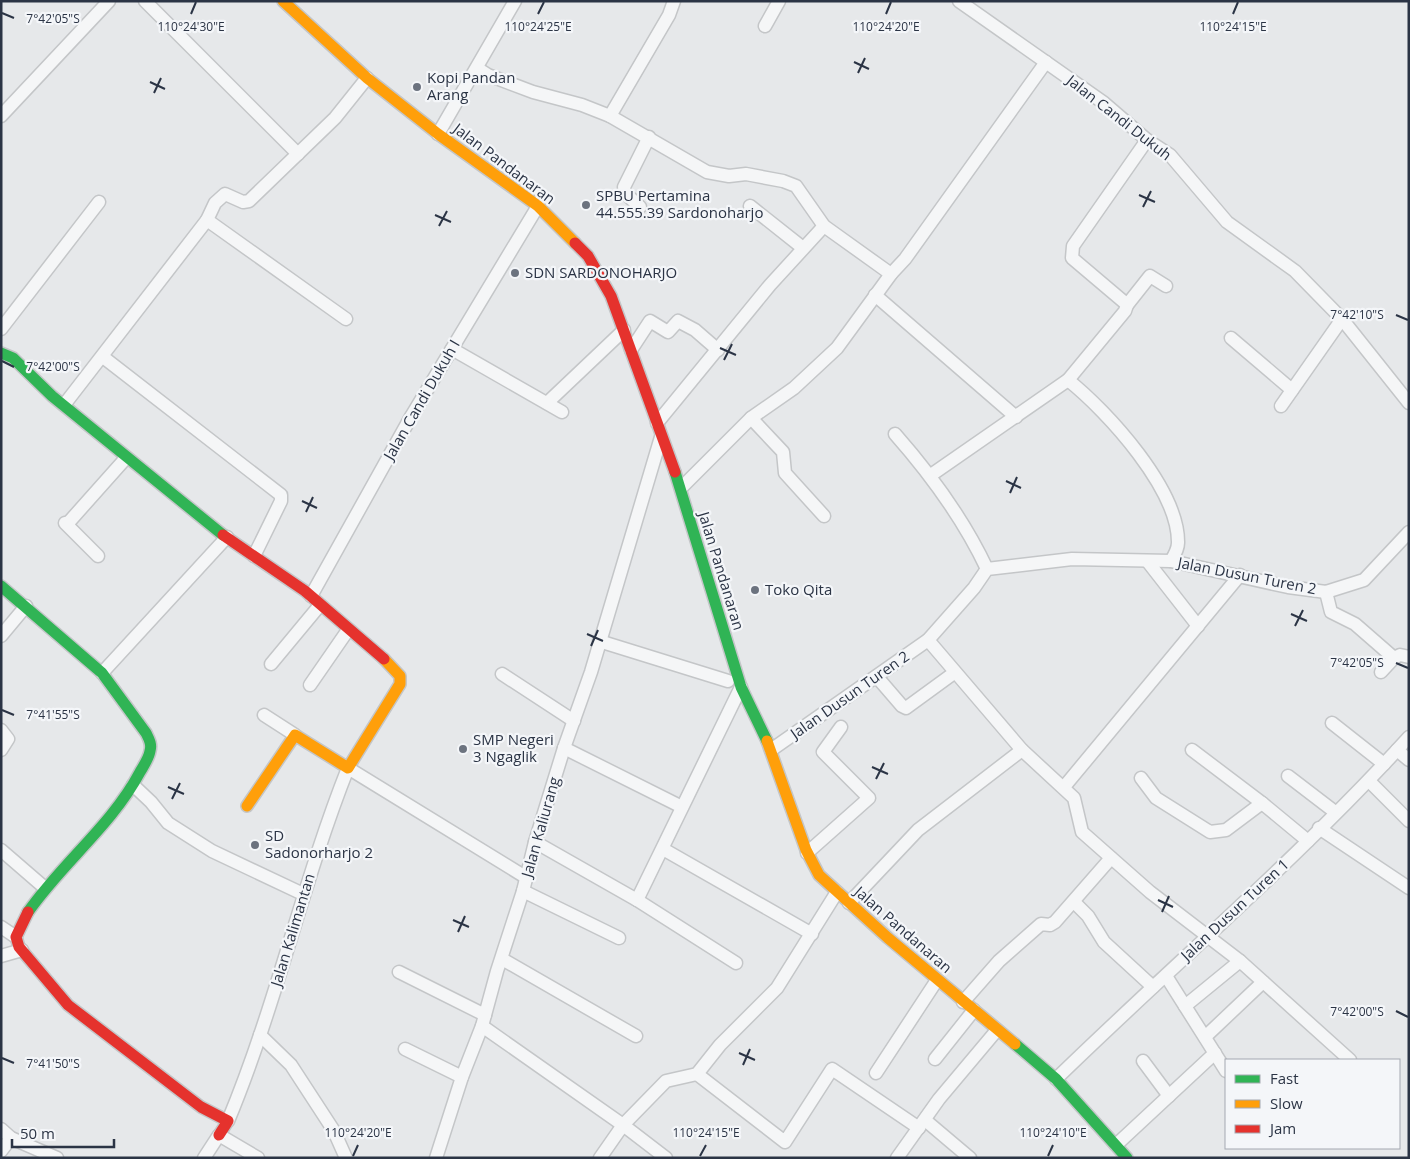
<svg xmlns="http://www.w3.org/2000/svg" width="1410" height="1159" viewBox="0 0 1410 1159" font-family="'Open Sans',sans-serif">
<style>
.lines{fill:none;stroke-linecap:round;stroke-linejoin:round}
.street-casing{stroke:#c4c6c8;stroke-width:15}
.fast-casing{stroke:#c4c6c8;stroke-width:14}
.slow-casing{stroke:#c4c6c8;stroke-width:14}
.jam-casing{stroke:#c4c6c8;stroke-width:14}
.street{stroke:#f5f6f7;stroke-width:12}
.fast{stroke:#30b455;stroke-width:11}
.slow{stroke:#ff9f0a;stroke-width:11}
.jam{stroke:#e5322d;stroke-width:11}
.ticks{fill:none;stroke:#2b3445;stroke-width:2}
.poi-dot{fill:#6c737f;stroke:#f4f6f9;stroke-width:2}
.labels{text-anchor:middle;stroke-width:4.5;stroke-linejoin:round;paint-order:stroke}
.poi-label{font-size:15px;fill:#2b3445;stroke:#f4f6f9;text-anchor:start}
.street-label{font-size:15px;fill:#2b3445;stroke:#f4f6f9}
.ticks-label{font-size:12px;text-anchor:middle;fill:#2b3445;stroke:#f4f6f9;stroke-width:4.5;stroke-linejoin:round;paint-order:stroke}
</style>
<rect width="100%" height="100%" fill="#e6e8ea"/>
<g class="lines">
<g class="street-casing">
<g id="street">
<path d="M 145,1 L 298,154"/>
<path d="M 959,1 L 1104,103 L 1147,140 L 1170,155 L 1227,222 L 1295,271 L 1342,319 L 1409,403"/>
<path d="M 765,26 L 779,1"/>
<path d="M 477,68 L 488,75 L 533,92 L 582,105 L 610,116 L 707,172 L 729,176 L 746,174 L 783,181 L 796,186 L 824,226 L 891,274"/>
<path d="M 1,116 L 109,1"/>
<path d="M 610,116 L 669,15 L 674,1"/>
<path d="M 438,134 L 515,1"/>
<path d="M 750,206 L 803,248"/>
<path d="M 640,207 L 625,193 L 624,187 L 649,137"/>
<path d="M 875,295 L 1016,417"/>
<path d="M 1127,305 L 1150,276 L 1166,286"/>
<path d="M 346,319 L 207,220 L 215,203 L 225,194 L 243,202 L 249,201 L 335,118 L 367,78"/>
<path d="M 1,329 L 99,202"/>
<path d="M 1231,338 L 1292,390"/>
<path d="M 452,349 L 562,412"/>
<path d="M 631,350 L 650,321 L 668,332 L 678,321 L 695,330 L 718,350"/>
<path d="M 103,357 L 281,495 L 281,501 L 254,556"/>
<path d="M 1068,380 C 1108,412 1179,490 1178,543 C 1178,549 1174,556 1171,561"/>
<path d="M 547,403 L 624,330"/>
<path d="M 64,405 L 207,220"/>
<path d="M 1281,406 L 1342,319"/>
<path d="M 751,418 L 783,452 L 785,473 L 824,516"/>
<path d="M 657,423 L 770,285 L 824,226"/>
<path d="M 895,434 C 932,476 963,518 987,569"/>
<path d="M 931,475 L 1068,380 L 1125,311 L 1127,305 L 1124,302 L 1072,258 L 1073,246 L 1147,140"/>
<path d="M 681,488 L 751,418 L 794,388 L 837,348 L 891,274 L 905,259 L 1046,62"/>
<path d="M 98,556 L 65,523 L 69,522 L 126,458"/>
<path d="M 1148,562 L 1198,626"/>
<path d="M 1326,592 L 1331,612 L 1355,624 L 1394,658"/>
<path d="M 311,596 L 412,415 L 538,206"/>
<path d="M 1,636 L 26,606"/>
<path d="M 928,640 L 1022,750 L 1074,798 L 1082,832 L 1150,892 L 1240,961 L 1350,1060"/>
<path d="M 599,641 L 728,681"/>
<path d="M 271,664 L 320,605"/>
<path d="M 1381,672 L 1394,658 L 1400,655 L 1409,657"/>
<path d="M 102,673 L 227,537"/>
<path d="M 502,674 L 574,721"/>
<path d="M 877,677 L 902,706 L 906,708 L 954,673"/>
<path d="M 310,685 L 348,630"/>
<path d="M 264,715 L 295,735"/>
<path d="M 1332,723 L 1384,764"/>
<path d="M 1,730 L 8,739 L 1,750"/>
<path d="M 564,748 L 682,807"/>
<path d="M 771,750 L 928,640 L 974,588 L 987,569 L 1072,559 L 1171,561 L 1288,587 L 1326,592 L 1364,580 L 1409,532"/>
<path d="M 1397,750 L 1409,760"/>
<path d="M 1288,776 L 1335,812"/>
<path d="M 1141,778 L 1156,798 L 1210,832 L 1226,830 L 1262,803 L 1192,750"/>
<path d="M 1369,781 L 1409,821"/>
<path d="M 133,785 L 151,802 L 168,823 L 212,851 L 303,894"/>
<path d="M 1064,787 L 1240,575"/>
<path d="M 1262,803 L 1308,841"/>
<path d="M 1319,828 L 1409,888"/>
<path d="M 535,842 L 637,900 L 736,963"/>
<path d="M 663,849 L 812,934"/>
<path d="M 1,850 L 45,888"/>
<path d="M 807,853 L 869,798 L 823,752 L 841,727"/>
<path d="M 523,891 L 619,938"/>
<path d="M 637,900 L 741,687"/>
<path d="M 1074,902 L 1088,916 L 1104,942 L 1153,987"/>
<path d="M 849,903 L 918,830 L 1022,750"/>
<path d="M 1,927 L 16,937"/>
<path d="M 1,956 L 22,950"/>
<path d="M 502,959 L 636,1036"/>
<path d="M 399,972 L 485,1015"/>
<path d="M 1166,976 L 1226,1071"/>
<path d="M 963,1002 L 999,961 L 1041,924 L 1050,925 L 1055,922 L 1111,858"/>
<path d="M 1185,1006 L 1240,961"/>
<path d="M 482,1026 L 623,1125 L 666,1081 L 697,1074 L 720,1045 L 777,988 L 837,892"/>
<path d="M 260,1035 L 291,1065 L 334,1131 L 346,1158"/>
<path d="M 1205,1037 L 1263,982"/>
<path d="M 405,1049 L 462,1077"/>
<path d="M 935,1059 L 974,1010"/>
<path d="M 1143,1061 L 1169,1096"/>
<path d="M 876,1073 L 937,980"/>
<path d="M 697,1074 L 785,1142 L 832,1069 L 919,1128"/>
<path d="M 1056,1079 C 1173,965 1299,858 1409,737"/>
<path d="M 925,1120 L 970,1158"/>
<path d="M 228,1121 C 276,1006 302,884 348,768 L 527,878"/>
<path d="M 1,1129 L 11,1138 L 57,1158"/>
<path d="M 1116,1145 L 1215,1053"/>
<path d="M 1,1151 L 11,1138"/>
<path d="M 204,1158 L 219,1135 L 258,1158"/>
<path d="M 436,1158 L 462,1077 L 482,1026 L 497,971 L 523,891 L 535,842 L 564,748 L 591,672 L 661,437"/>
<path d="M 600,1158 L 623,1125 L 666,1158"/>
<path d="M 897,1158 L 939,1099 L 997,1030"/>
</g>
</g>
<g class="fast-casing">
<g id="fast">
<path d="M 1,353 L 13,358 L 52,396 L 223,535"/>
<path d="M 675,472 L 741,687 L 767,741"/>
<path d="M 1,586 L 102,673 L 146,733 C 149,739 152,744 150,751 C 149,758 144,765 140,772 C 112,825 62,863 28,912"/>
<path d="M 1015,1044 L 1056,1079 L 1127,1158"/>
</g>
</g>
<g class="slow-casing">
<g id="slow">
<path d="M 283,1 L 367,78 L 438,134 L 538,206 L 575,243"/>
<path d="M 767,741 L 806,850 L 819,875 L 888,938 L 1015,1044"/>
<path d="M 247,806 L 295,735 L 348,768 L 400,684 L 400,676 L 384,659"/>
</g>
</g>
<g class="jam-casing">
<g id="jam">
<path d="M 575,243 L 588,256 L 611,296 L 675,472"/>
<path d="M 223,535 L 305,591 L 384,659"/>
<path d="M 28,912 L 16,937 L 19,947 L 68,1005 L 201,1107 L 228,1121 L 219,1135"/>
</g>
</g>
<use href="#street" class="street"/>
<use href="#fast" class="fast"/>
<use href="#slow" class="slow"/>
<use href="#jam" class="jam"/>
</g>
<path class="ticks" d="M 2,13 L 14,18M 191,14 L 196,2M 538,14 L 544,2M 886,14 L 891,2M 1233,14 L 1238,2M 854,62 L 869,69M 858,73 L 865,58M 150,82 L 165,89M 154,93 L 161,78M 1139,195 L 1155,202M 1143,207 L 1151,191M 435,215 L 451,222M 439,226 L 447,211M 1396,315 L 1408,320M 720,348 L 736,355M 724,360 L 732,344M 2,361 L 14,367M 1006,481 L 1021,488M 1010,493 L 1017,477M 302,501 L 317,508M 306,512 L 313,497M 1291,614 L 1307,621M 1295,626 L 1303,610M 587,634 L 603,641M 591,646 L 598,630M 1396,663 L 1408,668M 2,710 L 14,715M 872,767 L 888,774M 876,779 L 884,763M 168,787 L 184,794M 172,799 L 180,783M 1158,900 L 1173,907M 1162,912 L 1169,896M 453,920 L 469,927M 458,932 L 465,916M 1396,1011 L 1408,1017M 739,1053 L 755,1060M 2,1058 L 14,1063M 743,1065 L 750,1049M 353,1156 L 358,1145M 700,1156 L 706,1145M 1048,1156 L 1053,1145"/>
<g class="poi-dot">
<circle cx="417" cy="87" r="5"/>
<circle cx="586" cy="205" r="5"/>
<circle cx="515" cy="273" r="5"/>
<circle cx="755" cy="590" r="5"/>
<circle cx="463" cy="749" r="5"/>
<circle cx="255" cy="845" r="5"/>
</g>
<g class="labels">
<g class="poi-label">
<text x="427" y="83">Kopi Pandan<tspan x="427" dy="17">Arang</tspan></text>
<text x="596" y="201">SPBU Pertamina<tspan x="596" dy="17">44.555.39 Sardonoharjo</tspan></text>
<text x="525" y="278">SDN SARDONOHARJO</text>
<text x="765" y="595">Toko Qita</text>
<text x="473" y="745">SMP Negeri<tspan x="473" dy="17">3 Ngaglik</tspan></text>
<text x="265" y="841">SD<tspan x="265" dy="17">Sadonorharjo 2</tspan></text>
</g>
<g class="street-label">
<text transform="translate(1119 118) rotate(38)" y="5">Jalan Candi Dukuh</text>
<text transform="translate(504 164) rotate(37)" y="5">Jalan Pandanaran</text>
<text transform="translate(422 400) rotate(-60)" y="5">Jalan Candi Dukuh I</text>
<text transform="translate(721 571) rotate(73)" y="5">Jalan Pandanaran</text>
<text transform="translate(1247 576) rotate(11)" y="5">Jalan Dusun Turen 2</text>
<text transform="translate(850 695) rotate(-35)" y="5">Jalan Dusun Turen 2</text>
<text transform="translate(541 827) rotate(-74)" y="5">Jalan Kaliurang</text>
<text transform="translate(1235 910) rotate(-43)" y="5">Jalan Dusun Turen 1</text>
<text transform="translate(293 930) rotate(-73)" y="5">Jalan Kalimantan</text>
<text transform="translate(903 930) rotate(41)" y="5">Jalan Pandanaran</text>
</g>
</g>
<g class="ticks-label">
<text x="53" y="23">7°42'05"S</text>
<text x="538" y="31">110°24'25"E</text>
<text x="886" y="31">110°24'20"E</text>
<text x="1233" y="31">110°24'15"E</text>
<text x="191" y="31">110°24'30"E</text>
<text x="1357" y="319">7°42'10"S</text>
<text x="53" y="371">7°42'00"S</text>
<text x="1357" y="667">7°42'05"S</text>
<text x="53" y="719">7°41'55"S</text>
<text x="1357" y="1016">7°42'00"S</text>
<text x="53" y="1068">7°41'50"S</text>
<text x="358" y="1137">110°24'20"E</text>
<text x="706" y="1137">110°24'15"E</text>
<text x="1053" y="1137">110°24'10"E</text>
</g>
<rect width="1410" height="1159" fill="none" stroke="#2b3445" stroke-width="5"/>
<rect x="1225" y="1059" width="175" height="90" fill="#f4f6f9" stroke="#a4a8b1"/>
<rect x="1235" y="1075" width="25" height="8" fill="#30b455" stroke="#a4a8b1"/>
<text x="1270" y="1084" font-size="15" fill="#2b3445">Fast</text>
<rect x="1235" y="1100" width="25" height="8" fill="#ff9f0a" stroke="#a4a8b1"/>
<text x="1270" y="1109" font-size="15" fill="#2b3445">Slow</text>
<rect x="1235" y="1125" width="25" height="8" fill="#e5322d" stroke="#a4a8b1"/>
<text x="1270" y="1134" font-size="15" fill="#2b3445">Jam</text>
<path d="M12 1139v8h102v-8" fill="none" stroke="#2b3445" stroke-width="2.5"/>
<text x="20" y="1139" font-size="15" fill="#2b3445" stroke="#f4f6f9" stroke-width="4" paint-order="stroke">50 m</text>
</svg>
